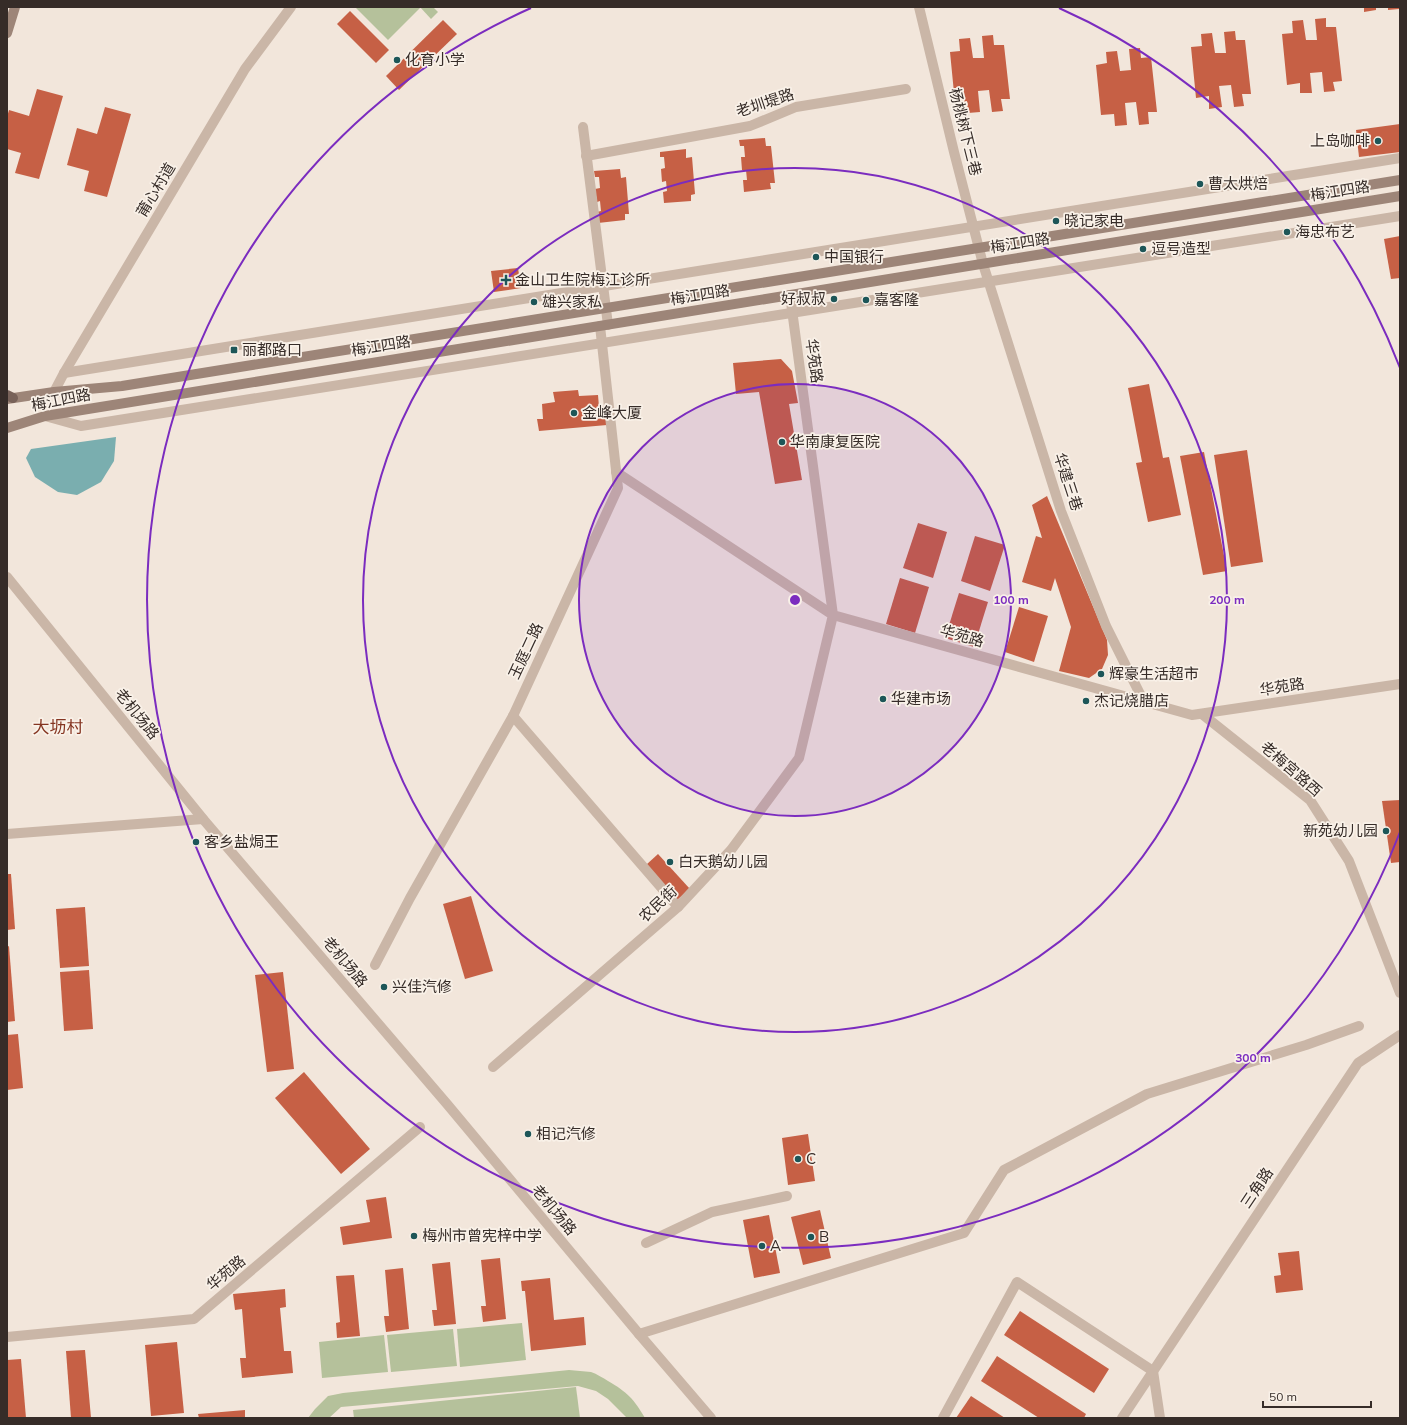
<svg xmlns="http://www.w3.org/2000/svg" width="1407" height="1425" viewBox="0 0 1407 1425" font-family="Mulish,'Noto Sans SC',sans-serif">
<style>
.green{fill:#b5c19b}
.water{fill:#7aaeaf}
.building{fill:#c66045}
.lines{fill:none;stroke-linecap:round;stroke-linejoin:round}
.minor{stroke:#cab6a7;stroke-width:10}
.tertiary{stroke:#cab6a7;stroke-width:10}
.secondary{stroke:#9d8578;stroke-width:10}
.primary{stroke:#786259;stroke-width:10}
.ring{fill:none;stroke:#7b2cbf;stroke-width:2}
.poi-dot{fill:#1d5658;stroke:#f9f1e8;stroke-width:1.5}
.labels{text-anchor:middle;stroke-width:3.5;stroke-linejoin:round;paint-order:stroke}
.poi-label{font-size:15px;fill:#362c28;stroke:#f9f1e8;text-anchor:start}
.street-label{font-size:15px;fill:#362c28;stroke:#f9f1e8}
.quarter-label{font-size:17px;fill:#853521;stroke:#f9f1e8}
.centre{fill:#7b2cbf;stroke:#f9f1e8;stroke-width:2}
.ring-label{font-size:12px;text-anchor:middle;font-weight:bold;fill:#7b2cbf;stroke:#f9f1e8;stroke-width:3.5;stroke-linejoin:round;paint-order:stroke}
</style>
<rect width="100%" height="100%" fill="#f2e6db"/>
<g class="green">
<path d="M 355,7 L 419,7 L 420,8 L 388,40 Z"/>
<path d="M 420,7 L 433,7 L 438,12 L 431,19 Z"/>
<path d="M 522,1323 L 526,1360 L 460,1367 L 457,1329 Z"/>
<path d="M 453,1329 L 457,1366 L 391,1372 L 387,1335 Z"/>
<path d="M 384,1335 L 388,1372 L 322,1378 L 319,1342 Z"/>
<path d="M 569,1370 C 576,1371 584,1371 591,1372 C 597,1374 603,1378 608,1381 C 627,1392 634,1399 645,1418 L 627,1418 L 608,1399 L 596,1391 L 578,1386 L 341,1407 L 329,1418 L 308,1418 L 315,1409 L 328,1396 L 343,1393 Z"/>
<path d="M 576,1387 L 580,1418 L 354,1418 L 353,1410 Z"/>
</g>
<path class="water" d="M 116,437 L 114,461 L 101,482 L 77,495 L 58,492 L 35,477 L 26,458 L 31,449 Z"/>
<g class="building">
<path d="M 1364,7 L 1376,7 L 1376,10 L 1364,12 Z"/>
<path d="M 1388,7 L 1399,7 L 1399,9 L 1388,10 Z"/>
<path d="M 350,11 L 389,50 L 376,63 L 337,24 Z"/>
<path d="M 1326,18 L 1326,27 L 1336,27 L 1342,81 L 1333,82 L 1335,91 L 1324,92 L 1322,72 L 1310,73 L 1312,93 L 1300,93 L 1300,83 L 1287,85 L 1282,34 L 1293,33 L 1292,21 L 1303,20 L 1306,40 L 1317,40 L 1315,19 Z"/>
<path d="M 443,20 L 457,34 L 399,90 L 386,76 Z"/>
<path d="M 1235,31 L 1236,40 L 1245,40 L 1251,94 L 1242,94 L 1244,106 L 1234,107 L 1231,85 L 1219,86 L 1222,107 L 1209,109 L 1209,96 L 1196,98 L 1191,47 L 1202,46 L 1201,34 L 1212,33 L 1215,53 L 1226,53 L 1224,32 Z"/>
<path d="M 993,35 L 994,45 L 1004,45 L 1010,99 L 1001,99 L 1003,111 L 992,112 L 989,90 L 978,91 L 980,112 L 968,113 L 967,101 L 955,103 L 950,52 L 960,51 L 959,39 L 970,38 L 973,58 L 984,58 L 982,36 Z"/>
<path d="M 1140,48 L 1141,58 L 1151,57 L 1157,112 L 1148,112 L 1149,124 L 1139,125 L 1136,102 L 1125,103 L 1127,125 L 1115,126 L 1114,114 L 1101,115 L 1096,65 L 1107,63 L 1106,52 L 1117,51 L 1120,71 L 1131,70 L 1129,49 Z"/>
<path d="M 37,89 L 63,96 L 39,179 L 15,173 L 21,153 L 7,149 L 7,117 L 9,110 L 29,116 Z"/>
<path d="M 105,107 L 131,114 L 107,197 L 84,191 L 89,171 L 67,165 L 77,128 L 97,134 Z"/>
<path d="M 1400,124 L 1400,152 L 1359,157 L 1356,130 Z"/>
<path d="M 765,138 L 766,146 L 771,146 L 775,183 L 770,183 L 771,189 L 744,192 L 743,180 L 747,180 L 746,170 L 742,170 L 741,157 L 745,157 L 744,146 L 740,146 L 739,140 Z"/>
<path d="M 686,149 L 686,158 L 692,157 L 695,194 L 691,195 L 691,201 L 664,203 L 663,192 L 667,191 L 666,181 L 662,182 L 661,169 L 665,168 L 664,157 L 660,157 L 660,152 Z"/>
<path d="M 620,169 L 621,178 L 626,177 L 629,214 L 625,214 L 625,220 L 598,223 L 597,212 L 601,211 L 600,201 L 597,202 L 595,189 L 600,188 L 599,177 L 595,177 L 594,171 Z"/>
<path d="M 1400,236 L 1400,278 L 1391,279 L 1384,239 Z"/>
<path d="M 518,268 L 521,288 L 494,292 L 491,271 Z"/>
<path d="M 781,359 L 792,371 L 798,403 L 789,404 L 802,480 L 775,484 L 759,392 L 736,394 L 733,363 Z"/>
<path d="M 1149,384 L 1163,458 L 1169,457 L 1181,515 L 1148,522 L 1136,463 L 1142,462 L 1128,388 Z"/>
<path d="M 578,390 L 579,396 L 598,395 L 599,407 L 606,406 L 607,425 L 539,431 L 537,419 L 543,419 L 542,404 L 555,402 L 553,392 Z"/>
<path d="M 1247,450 L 1263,562 L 1231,567 L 1214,455 Z"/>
<path d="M 1204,452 L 1227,571 L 1203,575 L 1180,456 Z"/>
<path d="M 1047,496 L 1107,640 L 1108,655 L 1102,669 L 1089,678 L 1059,671 L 1071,627 L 1055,578 L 1051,591 L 1022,582 L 1036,536 L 1042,538 L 1032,505 Z"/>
<path d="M 918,523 L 947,532 L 933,578 L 903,568 Z"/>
<path d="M 975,536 L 1005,545 L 990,591 L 961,581 Z"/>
<path d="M 900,578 L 929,587 L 915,633 L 886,624 Z"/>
<path d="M 959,593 L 988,602 L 974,647 L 945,638 Z"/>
<path d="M 1019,607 L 1048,616 L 1034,662 L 1005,652 Z"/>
<path d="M 1400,800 L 1400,862 L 1391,863 L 1382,801 Z"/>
<path d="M 658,854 L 690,889 L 677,900 L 646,865 Z"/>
<path d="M 7,874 L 11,874 L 15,929 L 7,930 Z"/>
<path d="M 471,896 L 493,971 L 465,979 L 443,904 Z"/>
<path d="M 85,907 L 89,966 L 60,968 L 56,909 Z"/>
<path d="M 9,946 L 15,1021 L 7,1022 L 7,947 Z"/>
<path d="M 89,970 L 93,1029 L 64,1031 L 60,972 Z"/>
<path d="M 283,972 L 294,1069 L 267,1072 L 255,975 Z"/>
<path d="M 18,1034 L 23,1088 L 7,1090 L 7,1035 Z"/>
<path d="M 304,1072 L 370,1149 L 341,1174 L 275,1098 Z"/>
<path d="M 808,1134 L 815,1181 L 788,1185 L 782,1138 Z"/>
<path d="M 386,1197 L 392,1238 L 343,1245 L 340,1227 L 370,1222 L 366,1200 Z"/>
<path d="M 820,1210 L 831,1258 L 803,1265 L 791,1217 Z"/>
<path d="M 769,1215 L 780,1273 L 754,1278 L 743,1220 Z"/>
<path d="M 1299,1251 L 1303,1290 L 1276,1293 L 1274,1276 L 1281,1275 L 1278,1253 Z"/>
<path d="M 500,1258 L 506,1319 L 483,1322 L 481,1306 L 486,1306 L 481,1260 Z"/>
<path d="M 450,1262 L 456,1324 L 434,1326 L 432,1310 L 437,1310 L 432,1264 Z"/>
<path d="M 403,1268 L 409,1329 L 386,1332 L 384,1316 L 389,1316 L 385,1270 Z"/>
<path d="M 354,1275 L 360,1336 L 337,1338 L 336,1323 L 340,1322 L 336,1276 Z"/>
<path d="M 550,1278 L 554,1320 L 584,1317 L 586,1345 L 531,1351 L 525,1291 L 522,1291 L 521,1281 Z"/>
<path d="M 285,1289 L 286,1307 L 280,1308 L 284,1351 L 291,1351 L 293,1373 L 242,1378 L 240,1358 L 246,1358 L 242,1309 L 235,1310 L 233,1294 Z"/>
<path d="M 1020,1311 L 1109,1369 L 1094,1393 L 1004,1335 Z"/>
<path d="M 177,1342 L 184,1413 L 151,1416 L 145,1345 Z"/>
<path d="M 85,1350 L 91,1418 L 71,1418 L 66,1351 Z"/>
<path d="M 997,1356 L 1086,1414 L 1084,1418 L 1039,1418 L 981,1381 Z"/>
<path d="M 21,1359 L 26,1418 L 7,1418 L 7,1360 Z"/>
<path d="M 971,1396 L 1005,1418 L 956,1418 Z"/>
<path d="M 245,1410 L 245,1418 L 199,1418 L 198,1414 Z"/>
</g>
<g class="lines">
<g class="minor">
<path d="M 919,7 L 954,152 L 983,264 L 1061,511 L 1106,626 L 1144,702"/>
<path d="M 583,127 L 608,325"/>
<path d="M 586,156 L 750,126 L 796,107 L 906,89"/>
<path d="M 64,373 L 1400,158"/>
<path d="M 54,392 L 64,373 L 245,69 L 291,7"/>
<path d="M 45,416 L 81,426 L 1400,216"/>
<path d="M 1202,714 L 1310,800 L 1349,861 L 1400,993"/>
<path d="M 513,716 L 678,907"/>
<path d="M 7,834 L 203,819"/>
<path d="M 375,965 L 410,898 L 513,716 L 618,488 L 600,326"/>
<path d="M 493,1067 L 678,907 L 731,850 L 799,758 L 833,615 L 616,472"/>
<path d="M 646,1243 L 712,1212 L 787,1196"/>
<path d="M 639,1334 L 964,1233 L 1004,1170 L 1147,1094 L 1306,1045 L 1359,1026"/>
<path d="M 7,1337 L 194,1319 L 420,1127"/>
<path d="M 943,1418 L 1017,1282 L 1153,1371"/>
</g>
<g class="tertiary">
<path d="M 790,295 L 833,615 L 1192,715 L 1400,684"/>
<path d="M 7,577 L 203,819 L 447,1104 L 639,1334 L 711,1418"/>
<path d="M 1153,1371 L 1160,1418"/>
<path d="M 1122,1418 L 1358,1063 L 1400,1035"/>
</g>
<g class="secondary">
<path d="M 7,33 L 15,7"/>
<path d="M 7,399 L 54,392 L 122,386 L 1400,180"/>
<path d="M 7,428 L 45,416 L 1400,196"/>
</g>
<path class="primary" d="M 7,395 L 13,398"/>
</g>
<circle cx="795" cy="600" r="216" fill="#7b2cbf" fill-opacity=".12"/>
<g class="ring">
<circle cx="795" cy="600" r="216"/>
<circle cx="795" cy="600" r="432"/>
<path d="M1400 832A648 648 0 1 1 531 8M1059 8A648 648 0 0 1 1400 368"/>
</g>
<g class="poi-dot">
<circle cx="397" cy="60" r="4"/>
<circle cx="1378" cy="141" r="4"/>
<circle cx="1200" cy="184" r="4"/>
<circle cx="1056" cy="221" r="4"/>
<circle cx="1287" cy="232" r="4"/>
<circle cx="1143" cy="249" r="4"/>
<circle cx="816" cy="257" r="4"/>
<path d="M504 274h4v4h4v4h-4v4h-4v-4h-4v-4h4z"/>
<circle cx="834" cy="299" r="4"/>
<circle cx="866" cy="300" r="4"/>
<circle cx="534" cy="302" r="4"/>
<rect x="230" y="346" width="8" height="8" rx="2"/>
<circle cx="574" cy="413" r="4"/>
<circle cx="782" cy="442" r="4"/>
<circle cx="1101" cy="674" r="4"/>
<circle cx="883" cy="699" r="4"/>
<circle cx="1086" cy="701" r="4"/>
<circle cx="1386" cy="831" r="4"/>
<circle cx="196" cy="842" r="4"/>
<circle cx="670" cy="862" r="4"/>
<circle cx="384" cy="987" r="4"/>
<circle cx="528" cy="1134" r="4"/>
<circle cx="798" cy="1159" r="4"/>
<circle cx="414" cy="1236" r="4"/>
<circle cx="811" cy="1237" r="4"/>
<circle cx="762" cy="1246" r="4"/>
</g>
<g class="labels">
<g class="poi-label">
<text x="405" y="65">化育小学</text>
<text x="1370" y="146" text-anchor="end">上岛咖啡</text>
<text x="1208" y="189">曹太烘焙</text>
<text x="1064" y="226">晓记家电</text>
<text x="1295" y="237">海忠布艺</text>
<text x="1151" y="254">逗号造型</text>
<text x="824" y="262">中国银行</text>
<text x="515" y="285">金山卫生院梅江诊所</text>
<text x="826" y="304" text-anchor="end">好叔叔</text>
<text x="874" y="305">嘉客隆</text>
<text x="542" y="307">雄兴家私</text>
<text x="242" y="355">丽都路口</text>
<text x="582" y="418">金峰大厦</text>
<text x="790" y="447">华南康复医院</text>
<text x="1109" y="679">辉豪生活超市</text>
<text x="891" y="704">华建市场</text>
<text x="1094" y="706">杰记烧腊店</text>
<text x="1378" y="836" text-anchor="end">新苑幼儿园</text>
<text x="204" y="847">客乡盐焗王</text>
<text x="678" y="867">白天鹅幼儿园</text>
<text x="392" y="992">兴佳汽修</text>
<text x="536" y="1139">相记汽修</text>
<text x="806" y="1164">C</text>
<text x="422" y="1241">梅州市曾宪梓中学</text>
<text x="819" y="1242">B</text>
<text x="770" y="1251">A</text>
</g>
<g class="street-label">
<text transform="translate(765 103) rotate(-18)" y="5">老圳堤路</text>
<text transform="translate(965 132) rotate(76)" y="5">杨桃树下三巷</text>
<text transform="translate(156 190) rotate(-59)" y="5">莆心村道</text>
<text transform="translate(1340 191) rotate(-9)" y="5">梅江四路</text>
<text transform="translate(1020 243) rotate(-9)" y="5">梅江四路</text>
<text transform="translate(700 295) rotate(-9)" y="5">梅江四路</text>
<text transform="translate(381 346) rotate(-9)" y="5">梅江四路</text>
<text transform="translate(814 361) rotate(82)" y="5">华苑路</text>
<text transform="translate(61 400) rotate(-11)" y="5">梅江四路</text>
<text transform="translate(1068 482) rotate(72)" y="5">华建三巷</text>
<text transform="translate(962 636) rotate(16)" y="5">华苑路</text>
<text transform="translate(526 651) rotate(-65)" y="5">玉庭二路</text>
<text transform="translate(1282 687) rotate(-9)" y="5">华苑路</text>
<text transform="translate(137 714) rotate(51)" y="5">老机场路</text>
<text transform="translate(1291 769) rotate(41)" y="5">老梅宮路西</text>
<text transform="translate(658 904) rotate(-43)" y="5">农民街</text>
<text transform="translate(345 962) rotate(50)" y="5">老机场路</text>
<text transform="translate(1257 1188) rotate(-56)" y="5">三角路</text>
<text transform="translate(554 1210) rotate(50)" y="5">老机场路</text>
<text transform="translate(226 1273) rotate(-40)" y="5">华苑路</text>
</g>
<g class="quarter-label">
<text x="58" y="733">大坜村</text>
</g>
</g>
<circle cx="795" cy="600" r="6" class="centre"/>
<g class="ring-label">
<text x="1011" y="604">100 m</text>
<text x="1227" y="604">200 m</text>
<text x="1253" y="1062">300 m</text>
</g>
<rect width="1407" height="1425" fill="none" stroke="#362c28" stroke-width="16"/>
<path d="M1263 1401v6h108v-6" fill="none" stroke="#362c28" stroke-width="2"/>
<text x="1269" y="1401" font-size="12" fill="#362c28" stroke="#f9f1e8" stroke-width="3" paint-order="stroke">50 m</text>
</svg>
